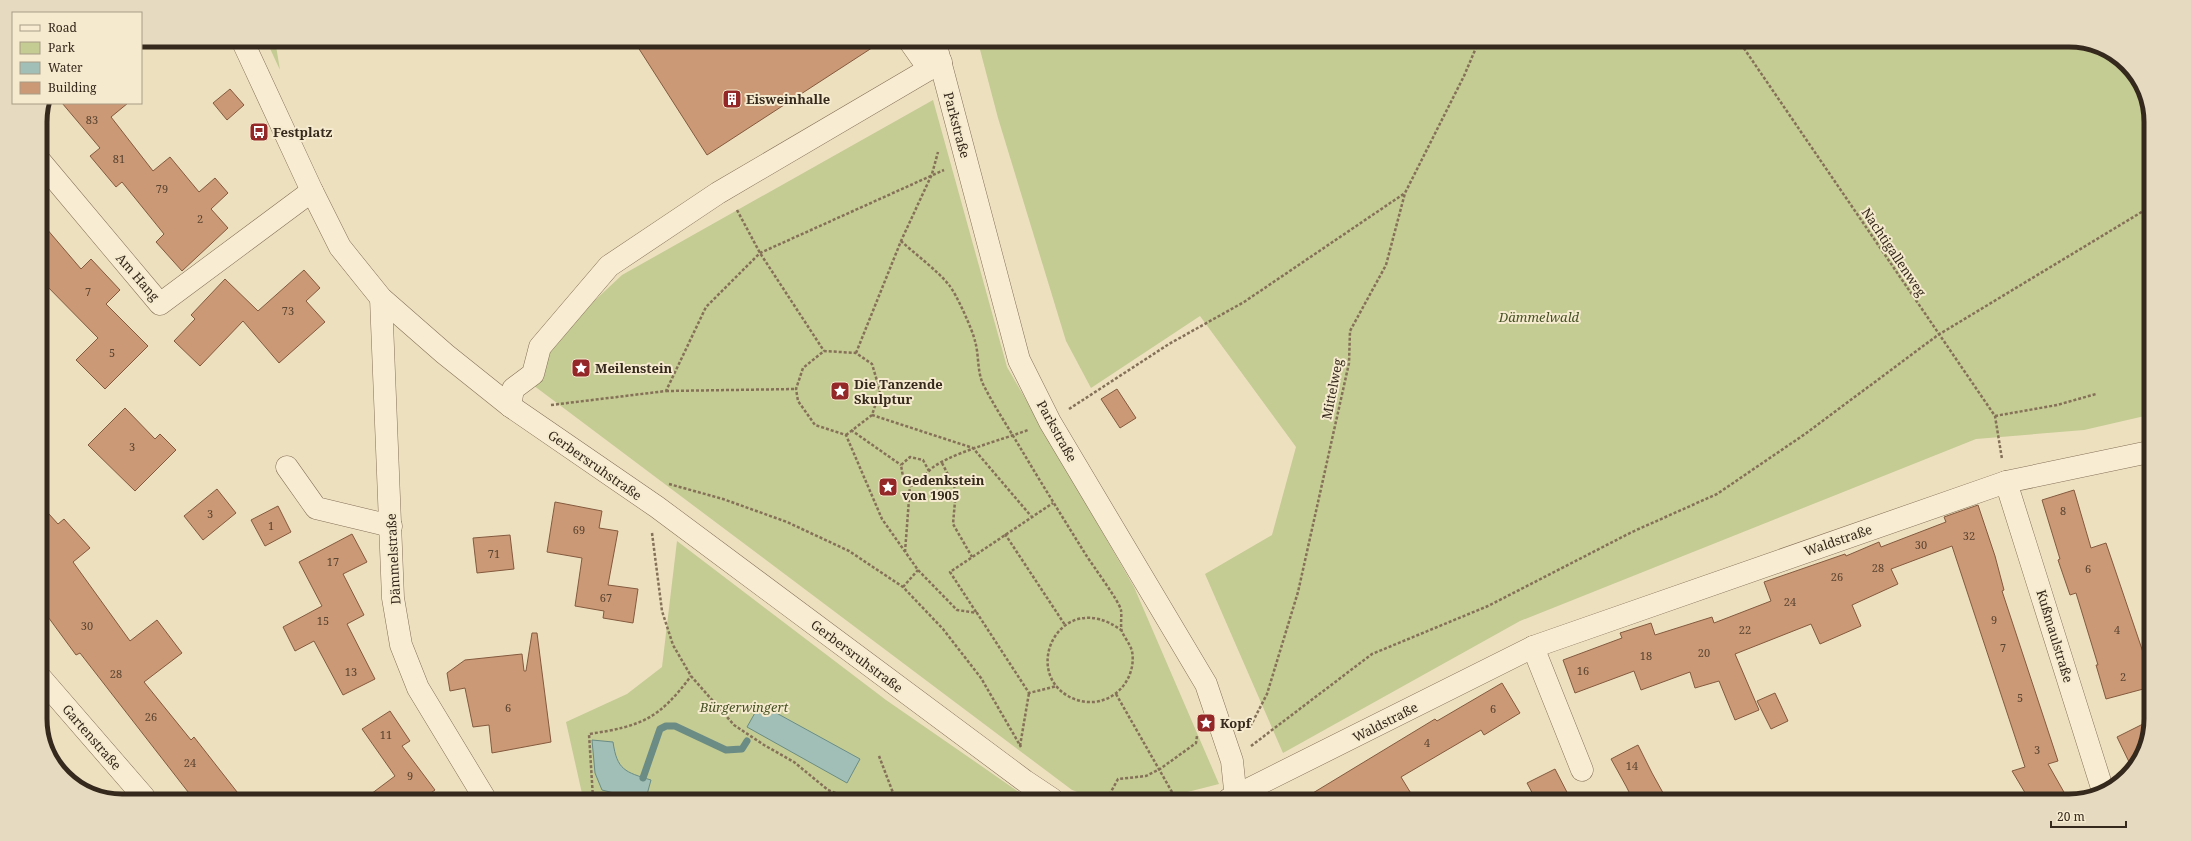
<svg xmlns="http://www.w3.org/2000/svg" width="2191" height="841" viewBox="0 0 2191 841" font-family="'Noto Serif',serif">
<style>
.green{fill:#c4cb93}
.water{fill:#a2bfb7;stroke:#6a8c84}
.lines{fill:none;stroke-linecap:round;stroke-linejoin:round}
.stream{stroke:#6a8c84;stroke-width:7}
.building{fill:#cb9975;stroke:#845a3e}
.minor-casing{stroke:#857058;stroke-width:23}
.path{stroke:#857058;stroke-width:2.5;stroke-dasharray:3 2;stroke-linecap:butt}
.minor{stroke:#f8edd2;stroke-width:22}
.labels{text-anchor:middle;stroke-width:4;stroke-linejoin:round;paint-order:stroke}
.number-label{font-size:11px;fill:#5a4432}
.poi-label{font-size:13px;font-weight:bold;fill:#35281c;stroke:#f5eace;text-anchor:start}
.street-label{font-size:13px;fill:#35281c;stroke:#f5eace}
.park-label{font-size:13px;font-style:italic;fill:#455123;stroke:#f5eace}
.rim{fill:none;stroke:#35281c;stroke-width:5}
</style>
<rect width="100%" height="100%" fill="#ede0bf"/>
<g class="green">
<path d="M 266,40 L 275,40 L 280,70 Z"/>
<path d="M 978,42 L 2096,44 L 2134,72 L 2151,116 L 2149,415 L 2084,430 L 1976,439 L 1520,621 L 1283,753 L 1205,574 L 1272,535 L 1296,447 L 1200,316 L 1091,388 L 1066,341 L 998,118 Z"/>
<path d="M 933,100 L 1007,367 L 1134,587 L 1219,784 L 1160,799 L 1097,799 L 1072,790 L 517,373 L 622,275 Z"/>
<path d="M 677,541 L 886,700 L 1029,799 L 583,798 L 566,722 L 627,694 L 662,667 Z"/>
</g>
<g class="water">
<path d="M 760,704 L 860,759 L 847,783 L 747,727 Z"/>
<path d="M 592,740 L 613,742 C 617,770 625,772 651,780 L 646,798 L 634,798 L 602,790 L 595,773 Z"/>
</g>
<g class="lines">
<path class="stream" d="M 643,778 L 660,729 L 666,726 L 675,726 L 726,750 L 742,749 L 747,741"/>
</g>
<g class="building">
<path d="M 634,41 L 881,42 L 707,155 Z"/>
<path d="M 230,89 L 244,105 L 227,120 L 213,103 Z"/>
<path d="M 62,103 L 128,103 L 111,117 L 153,171 L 170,157 L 199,192 L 215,178 L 228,193 L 211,209 L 228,228 L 182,271 L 156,242 L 164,234 L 122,182 L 116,187 L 90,156 L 100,148 Z"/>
<path d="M 40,221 L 81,269 L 91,259 L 120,290 L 106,304 L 148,346 L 105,389 L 76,360 L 98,338 L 40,279 Z"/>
<path d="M 304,270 L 320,288 L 306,301 L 325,322 L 279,363 L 243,321 L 200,366 L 174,341 L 195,319 L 191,315 L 225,279 L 258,311 Z"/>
<path d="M 1117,389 L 1136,418 L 1120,428 L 1101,399 Z"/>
<path d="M 125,408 L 155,439 L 160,434 L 176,450 L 135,491 L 88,445 Z"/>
<path d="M 217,489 L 236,513 L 203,540 L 184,516 Z"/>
<path d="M 2074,490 L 2091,548 L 2106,543 L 2147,664 L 2147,688 L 2106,699 L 2096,665 L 2098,665 L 2076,593 L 2070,595 L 2058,560 L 2060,559 L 2042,500 Z"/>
<path d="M 555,502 L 602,511 L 599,528 L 618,531 L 608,585 L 638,589 L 633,623 L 603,618 L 604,611 L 575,606 L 582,558 L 547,552 Z"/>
<path d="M 40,504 L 58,524 L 64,519 L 90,548 L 73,562 L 130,641 L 157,620 L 182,653 L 144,682 L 191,740 L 194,737 L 241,797 L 192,797 L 80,653 L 76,655 L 40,606 Z"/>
<path d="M 1978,505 L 1995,556 L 2004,590 L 2002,591 L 2058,761 L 2048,764 L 2069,801 L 2030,801 L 2012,771 L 2025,767 L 1952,546 L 1891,569 L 1898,584 L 1852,605 L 1861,626 L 1820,644 L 1811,624 L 1735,654 L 1759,710 L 1735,720 L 1719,681 L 1695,688 L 1690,672 L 1641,690 L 1634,671 L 1575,693 L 1563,660 L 1622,638 L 1620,633 L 1651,623 L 1655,635 L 1712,617 L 1714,623 L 1771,601 L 1764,582 L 1845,554 L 1846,556 L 1879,542 L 1881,547 L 1946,522 L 1944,517 Z"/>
<path d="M 278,506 L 291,532 L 265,546 L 251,520 Z"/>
<path d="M 352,534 L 367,562 L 343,574 L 364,615 L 347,624 L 375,679 L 343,695 L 314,641 L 295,651 L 283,627 L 322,606 L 299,562 Z"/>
<path d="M 510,535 L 514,569 L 477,573 L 473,538 Z"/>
<path d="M 532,633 L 537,633 L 551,742 L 492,753 L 489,725 L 473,727 L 465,688 L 450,691 L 447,673 L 465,660 L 522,654 L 524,671 L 526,671 Z"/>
<path d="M 1502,683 L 1520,713 L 1484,735 L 1481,730 L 1401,777 L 1415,800 L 1303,799 L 1435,719 L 1437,721 Z"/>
<path d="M 1775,693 L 1788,721 L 1771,729 L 1757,701 Z"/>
<path d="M 390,711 L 410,741 L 402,746 L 435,790 L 425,797 L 367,797 L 395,776 L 362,729 Z"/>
<path d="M 2147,722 L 2147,746 L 2131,766 L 2117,737 Z"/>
<path d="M 1638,745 L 1652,773 L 1667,800 L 1633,800 L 1626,786 L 1611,759 Z"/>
<path d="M 1555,769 L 1571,800 L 1536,800 L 1527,783 Z"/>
</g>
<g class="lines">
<g class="minor-casing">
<g id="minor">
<path d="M 242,40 L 312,191 L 340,247 L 381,298 L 445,354 L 510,406 L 657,507 L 1025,781 L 1052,799"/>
<path d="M 910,42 L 929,69"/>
<path d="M 935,42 L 1019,360 L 1050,422 L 1206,684 L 1232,761 L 1236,799"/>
<path d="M 40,161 L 160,304 L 312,191"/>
<path d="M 381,298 L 393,598 L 401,645 L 418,688 L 484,797"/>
<path d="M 510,406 L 513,389 L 533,374 L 540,347 L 609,266 L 718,193 L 941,62"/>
<path d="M 287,467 L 316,508 L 391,526"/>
<path d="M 2006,482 L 2103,791"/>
<path d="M 1533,647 L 1582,770"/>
<path d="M 40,677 L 144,797"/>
<path d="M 1229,799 L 1533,647 L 2006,482 L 2149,452"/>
</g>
</g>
<g class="path">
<path d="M 1741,44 L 1995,416 L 2002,459"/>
<path d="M 737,210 L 760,253 L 824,351"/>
<path d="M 901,241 C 915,254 938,271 949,285 C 956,293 973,331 975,341 C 979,354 977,371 983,384 C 993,404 1006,424 1018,444 C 1040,481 1063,518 1086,555 C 1093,566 1119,601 1121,610 C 1122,617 1120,625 1122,632 C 1125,638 1130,644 1132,651 C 1136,672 1123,694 1103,700 C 1093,704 1078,702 1068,696 C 1021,669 1062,587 1121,630"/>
<path d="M 856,353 L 901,241 L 932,174 L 938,152"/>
<path d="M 666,391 L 796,389"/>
<path d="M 551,405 L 666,391 L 706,307 L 760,253 L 944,170"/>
<path d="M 1069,409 L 1169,344 L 1244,302 L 1405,193"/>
<path d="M 872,415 L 973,448 L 1031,516"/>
<path d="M 1995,416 L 2057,405 L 2096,394"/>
<path d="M 851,430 L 901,465"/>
<path d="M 846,435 L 872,415 L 880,391 L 872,364 L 856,353 L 824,351 L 803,368 L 796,389 L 798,401 L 815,425 L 846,435 L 882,519 L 918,570 L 957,610 L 977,613 L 1029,693 L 1057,686"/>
<path d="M 942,463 L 956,490 L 953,524 L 972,557"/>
<path d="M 669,484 L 723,499 L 787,522 L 849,551 L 903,587 L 943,629 L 981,678 L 1021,747"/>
<path d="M 910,486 L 922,482 C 924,479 926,474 929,471 C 943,455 1005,439 1028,430"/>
<path d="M 652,533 L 662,611 L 673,645 L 691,676 L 734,725 L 764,745 L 794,762 L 828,790 L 848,798"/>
<path d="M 1005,534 L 1065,625"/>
<path d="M 905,552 L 910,486 L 903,477 L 901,465 L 910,457 L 923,460 L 929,471"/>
<path d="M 903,587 L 918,570"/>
<path d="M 976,612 L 950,572 L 1053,503"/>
<path d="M 1116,694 L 1176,799"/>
<path d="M 1246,729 L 1250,727 L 1267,694 L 1298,592 L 1349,363 L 1350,331 L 1386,265 L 1405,193 L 1464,76 L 1478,43"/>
<path d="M 1020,746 L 1029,693"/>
<path d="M 1251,746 L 1372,654 L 1488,606 L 1632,532 L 1717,494 L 1805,434 L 1938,335 L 2150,207"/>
<path d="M 879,756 L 895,798"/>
<path d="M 593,798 L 589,734 C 642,726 659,719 691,676"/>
<path d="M 991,799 L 1001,793"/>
<path d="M 1107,799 L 1118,779 L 1146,776 L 1160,769 L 1196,743 L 1197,736"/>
</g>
<use href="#minor" class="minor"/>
</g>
<defs>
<g id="building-square" transform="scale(1)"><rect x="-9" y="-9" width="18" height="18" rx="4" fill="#942828" stroke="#f5eace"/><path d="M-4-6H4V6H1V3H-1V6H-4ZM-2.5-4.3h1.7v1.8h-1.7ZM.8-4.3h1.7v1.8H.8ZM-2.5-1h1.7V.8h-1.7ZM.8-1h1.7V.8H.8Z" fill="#fff"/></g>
<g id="bus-square" transform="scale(1)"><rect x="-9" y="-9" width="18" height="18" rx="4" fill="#942828" stroke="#f5eace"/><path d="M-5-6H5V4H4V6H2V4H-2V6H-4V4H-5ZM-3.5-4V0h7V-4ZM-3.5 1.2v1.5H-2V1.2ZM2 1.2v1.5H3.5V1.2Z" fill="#fff"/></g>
<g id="sight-square" transform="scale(1)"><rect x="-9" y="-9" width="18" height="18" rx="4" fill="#942828" stroke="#f5eace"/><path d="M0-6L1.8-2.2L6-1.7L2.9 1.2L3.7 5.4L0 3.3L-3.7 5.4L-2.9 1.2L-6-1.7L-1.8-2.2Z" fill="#fff"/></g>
</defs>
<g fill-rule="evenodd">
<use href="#building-square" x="732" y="99"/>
<use href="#bus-square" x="259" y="132"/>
<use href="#sight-square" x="581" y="368"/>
<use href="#sight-square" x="840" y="391"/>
<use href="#sight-square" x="888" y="487"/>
<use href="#sight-square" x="1206" y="723"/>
</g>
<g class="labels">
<g class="number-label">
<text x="92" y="124">83</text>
<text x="119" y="163">81</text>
<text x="162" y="193">79</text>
<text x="200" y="223">2</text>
<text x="88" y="296">7</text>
<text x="288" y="315">73</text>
<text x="112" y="357">5</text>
<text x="132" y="451">3</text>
<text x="2063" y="515">8</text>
<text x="210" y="518">3</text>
<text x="271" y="530">1</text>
<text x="579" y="534">69</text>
<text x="1969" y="540">32</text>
<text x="1921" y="549">30</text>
<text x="494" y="558">71</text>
<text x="333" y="566">17</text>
<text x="1878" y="572">28</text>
<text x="2088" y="573">6</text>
<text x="1837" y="581">26</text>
<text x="606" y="602">67</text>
<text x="1790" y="606">24</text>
<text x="1994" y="624">9</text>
<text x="323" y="625">15</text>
<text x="87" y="630">30</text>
<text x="1745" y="634">22</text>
<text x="2117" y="634">4</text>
<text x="2003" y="652">7</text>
<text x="1704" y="657">20</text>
<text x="1646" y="660">18</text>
<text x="1583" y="675">16</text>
<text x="351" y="676">13</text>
<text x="116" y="678">28</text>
<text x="2123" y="681">2</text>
<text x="2020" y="702">5</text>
<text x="508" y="712">6</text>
<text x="1493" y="713">6</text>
<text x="151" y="721">26</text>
<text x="386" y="739">11</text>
<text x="1427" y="747">4</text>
<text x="2037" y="754">3</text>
<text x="190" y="767">24</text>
<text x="1632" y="770">14</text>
<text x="410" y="780">9</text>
</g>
<g class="poi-label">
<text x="746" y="104">Eisweinhalle</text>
<text x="273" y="137">Festplatz</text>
<text x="595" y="373">Meilenstein</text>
<text x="854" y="389">Die Tanzende<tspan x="854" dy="15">Skulptur</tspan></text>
<text x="902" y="485">Gedenkstein<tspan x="902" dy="15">von 1905</tspan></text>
<text x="1220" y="728">Kopf</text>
</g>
<g class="street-label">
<text transform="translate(957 125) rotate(75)" y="5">Parkstraße</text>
<text transform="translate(1894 252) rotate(56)" y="5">Nachtigallenweg</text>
<text transform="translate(138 277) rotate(49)" y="5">Am Hang</text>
<text transform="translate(1332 389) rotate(-79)" y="5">Mittelweg</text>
<text transform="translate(1057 431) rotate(61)" y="5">Parkstraße</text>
<text transform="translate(595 465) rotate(35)" y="5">Gerbersruhstraße</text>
<text transform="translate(1838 540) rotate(-19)" y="5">Waldstraße</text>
<text transform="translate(393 559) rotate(-93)" y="5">Dämmelstraße</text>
<text transform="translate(2055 636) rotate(73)" y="5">Kußmaulstraße</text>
<text transform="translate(857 656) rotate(37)" y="5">Gerbersruhstraße</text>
<text transform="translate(1385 722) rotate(-27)" y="5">Waldstraße</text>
<text transform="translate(92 737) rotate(49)" y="5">Gartenstraße</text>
</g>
<g class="park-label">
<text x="1539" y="322">Dämmelwald</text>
<text x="744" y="712">Bürgerwingert</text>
</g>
</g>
<path d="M0 0H2191V841H0ZM122 47H2069A75 75 0 0 1 2144 122V719A75 75 0 0 1 2069 794H122A75 75 0 0 1 47 719V122A75 75 0 0 1 122 47Z" fill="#e6dac0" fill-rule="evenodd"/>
<path class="rim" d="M122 47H2069A75 75 0 0 1 2144 122V719A75 75 0 0 1 2069 794H122A75 75 0 0 1 47 719V122A75 75 0 0 1 122 47Z"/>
<rect x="12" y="12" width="130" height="92" fill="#f5eace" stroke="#a89c87"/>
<rect x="20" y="25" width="20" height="6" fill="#f8edd2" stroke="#a89c87"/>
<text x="48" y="32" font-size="12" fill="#35281c">Road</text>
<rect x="20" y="42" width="20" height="12" fill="#c4cb93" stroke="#a89c87"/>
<text x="48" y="52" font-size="12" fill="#35281c">Park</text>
<rect x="20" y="62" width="20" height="12" fill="#a2bfb7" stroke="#a89c87"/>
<text x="48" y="72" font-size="12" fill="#35281c">Water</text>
<rect x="20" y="82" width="20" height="12" fill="#cb9975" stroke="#a89c87"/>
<text x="48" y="92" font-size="12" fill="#35281c">Building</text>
<path d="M2051 821v6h75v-6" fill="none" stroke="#35281c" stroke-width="2"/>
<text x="2057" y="821" font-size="12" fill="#35281c" stroke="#f5eace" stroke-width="3" paint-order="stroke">20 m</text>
</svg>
